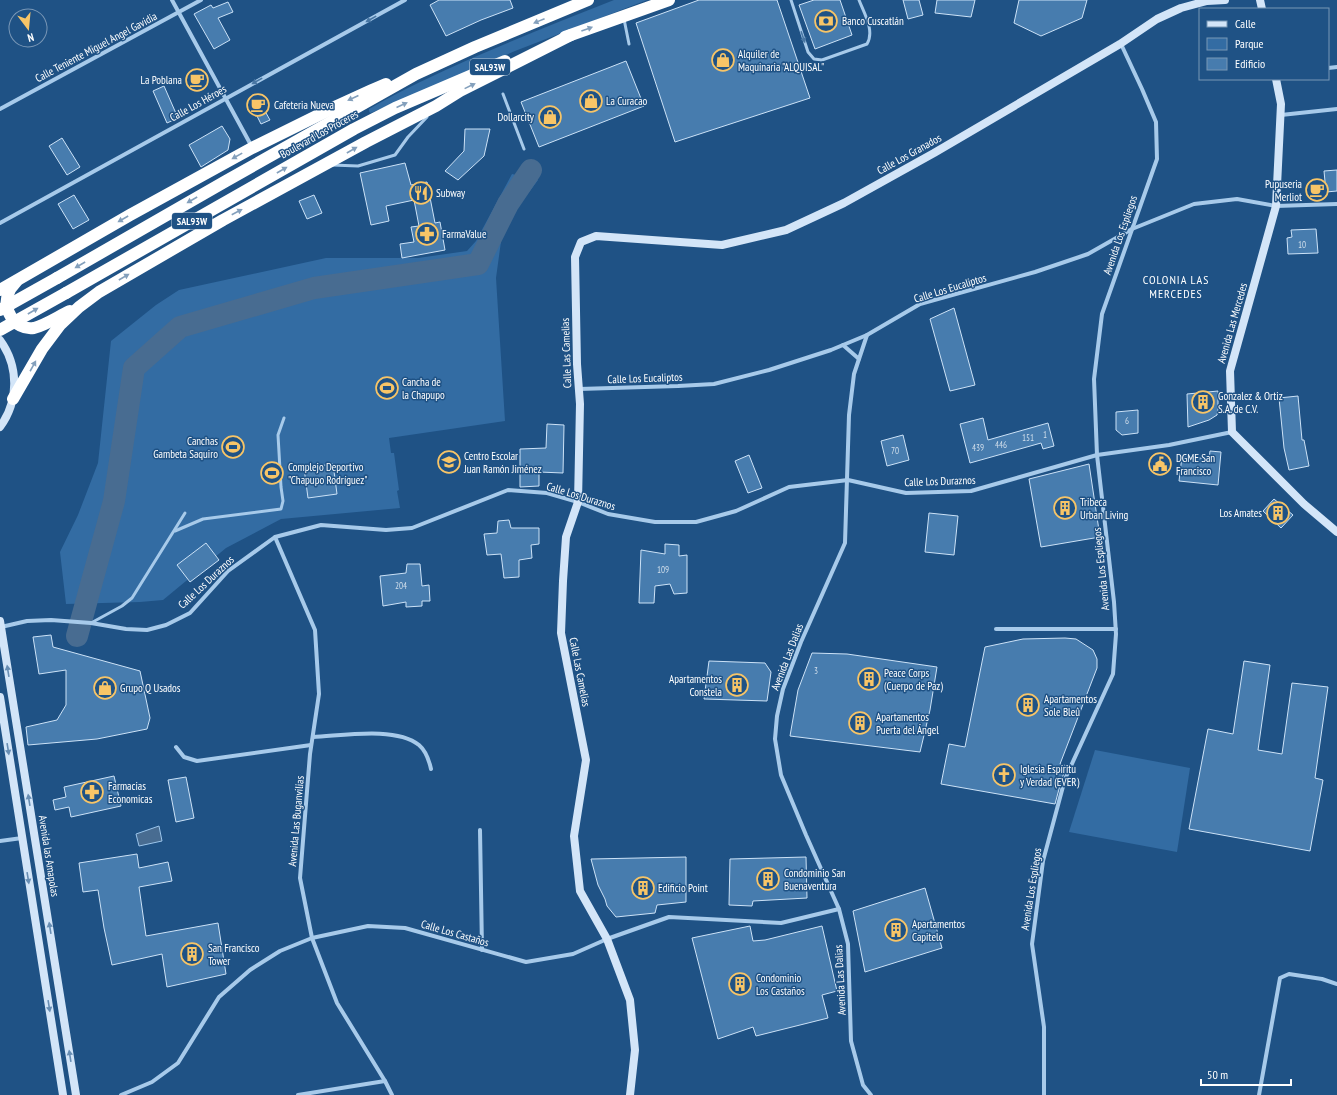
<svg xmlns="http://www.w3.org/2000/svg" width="1337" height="1095" viewBox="0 0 1337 1095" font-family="'PT Sans Narrow',sans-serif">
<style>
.green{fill:#336ca3}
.water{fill:#486c91;stroke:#9bc5eb}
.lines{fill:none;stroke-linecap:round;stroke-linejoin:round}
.river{stroke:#486c91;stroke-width:22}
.building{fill:#477cae;stroke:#cce2f7}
.lane{stroke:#a7caea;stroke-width:3}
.street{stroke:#a7caea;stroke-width:4}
.secondary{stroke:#d3e5f8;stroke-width:8}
.highway{stroke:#fff;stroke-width:12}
.highway-bridge{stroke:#fff;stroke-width:12}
.oneway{fill:#4876a3}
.oneway2{fill:#84a0bc}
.oneway3{fill:#678db3}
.labels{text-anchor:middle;stroke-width:3;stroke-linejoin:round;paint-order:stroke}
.number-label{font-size:9px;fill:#d1deeb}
.shield{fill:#1f5285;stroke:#bccbda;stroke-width:1}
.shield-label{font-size:10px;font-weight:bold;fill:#fff}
.poi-label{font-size:11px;fill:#fff;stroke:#1f5285;text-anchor:start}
.street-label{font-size:11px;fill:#fff;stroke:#1f5285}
.neighbourhood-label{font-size:12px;letter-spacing:1px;fill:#fff;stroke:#1f5285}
</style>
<rect width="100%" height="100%" fill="#1f5285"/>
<g class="green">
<path d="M 614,0 L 647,0 L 515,51 L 373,112 L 370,113 L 369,111 L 369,109 C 402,90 436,74 470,59 C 518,38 566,19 614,0 Z"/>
<path d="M 512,174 L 538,180 L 503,227 L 496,278 L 505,421 L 389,438 L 391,453 L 394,453 L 399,490 L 397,491 L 400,508 L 281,519 L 226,548 L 163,600 L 140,602 L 66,604 L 60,552 L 78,515 L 98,463 L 111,341 L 156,305 L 179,290 L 326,258 L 418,258 L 467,251 L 476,241 Z"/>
<path d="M 1095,750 L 1190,768 L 1177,852 L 1069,832 Z"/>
</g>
<path class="water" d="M 159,826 L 162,841 L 139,846 L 136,834 Z"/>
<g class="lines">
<path class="river" d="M 77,636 L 114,501 L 134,368 L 180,327 L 314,288 L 478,264 L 508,204 L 531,170"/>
</g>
<g class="building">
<path d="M 439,0 L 510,0 L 513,8 L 481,20 L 446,36 L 430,5 Z"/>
<path d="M 699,0 L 777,0 L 810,98 L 675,142 L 636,23 Z"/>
<path d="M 814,0 L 840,0 L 852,35 L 815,49 L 799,5 Z"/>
<path d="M 903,0 L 919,0 L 923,15 L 908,19 Z"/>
<path d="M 937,0 L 975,0 L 971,17 L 935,13 Z"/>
<path d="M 1019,0 L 1087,0 L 1082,18 L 1041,36 L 1014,23 Z"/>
<path d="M 228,2 L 233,12 L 218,18 L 230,40 L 214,49 L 194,14 L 211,5 L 213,8 Z"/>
<path d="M 626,61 L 644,106 L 539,147 L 521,102 Z"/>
<path d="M 164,86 L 178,118 L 167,123 L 153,91 Z"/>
<path d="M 257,97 L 270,120 L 261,124 L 253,108 Z"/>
<path d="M 222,126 L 230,139 L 228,150 L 201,167 L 189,145 Z"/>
<path d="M 465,129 L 490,129 L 484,156 L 458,180 L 445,171 L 464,151 Z"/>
<path d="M 62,138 L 80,167 L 67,175 L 49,146 Z"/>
<path d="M 405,163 L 411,185 L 427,182 L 435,223 L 440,222 L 445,250 L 402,258 L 400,244 L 414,242 L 411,227 L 419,226 L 414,200 L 386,206 L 389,221 L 371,225 L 360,173 Z"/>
<path d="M 1337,170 L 1337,191 L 1326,192 L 1324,171 Z"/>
<path d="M 74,195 L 89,220 L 73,229 L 58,204 Z"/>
<path d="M 314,195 L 322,213 L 307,219 L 299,201 Z"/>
<path d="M 1316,229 L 1318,253 L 1288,254 L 1287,238 L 1292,237 L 1291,230 Z"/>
<path d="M 954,308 L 975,385 L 950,391 L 930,319 Z"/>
<path d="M 1218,391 L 1218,410 L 1217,415 L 1209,420 L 1188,427 L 1187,394 Z"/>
<path d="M 1298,396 L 1302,440 L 1304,440 L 1309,466 L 1289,470 L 1284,448 L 1279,398 Z"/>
<path d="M 1138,410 L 1138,433 L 1122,435 L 1116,430 L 1116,412 Z"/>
<path d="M 983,418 L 988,440 L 1048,423 L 1054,446 L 1043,449 L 1041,443 L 970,463 L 960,424 Z"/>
<path d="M 547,424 L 564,425 L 563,473 L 539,472 L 539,486 L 520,487 L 520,449 L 546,448 Z"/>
<path d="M 903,435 L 909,460 L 887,466 L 881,441 Z"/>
<path d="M 1210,451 L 1221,452 L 1218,485 L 1179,481 L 1182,456 L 1209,459 Z"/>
<path d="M 749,455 L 762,488 L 748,493 L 735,461 Z"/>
<path d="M 333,464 L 337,494 L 308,498 L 304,468 Z"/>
<path d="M 1089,464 L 1100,537 L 1041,547 L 1029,479 Z"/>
<path d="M 1274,499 L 1293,515 L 1281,528 L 1263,511 Z"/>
<path d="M 929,513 L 958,516 L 954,555 L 925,552 Z"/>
<path d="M 509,520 L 511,528 L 539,528 L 539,544 L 531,545 L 532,558 L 519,560 L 519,577 L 504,578 L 501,554 L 487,555 L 484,534 L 497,533 L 498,521 Z"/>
<path d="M 206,543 L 219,560 L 190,582 L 177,565 Z"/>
<path d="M 665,544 L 679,545 L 679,556 L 687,555 L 687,593 L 674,594 L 670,584 L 655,586 L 654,603 L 639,603 L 641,550 L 665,554 Z"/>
<path d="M 407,564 L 420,564 L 422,586 L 429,585 L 430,601 L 422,601 L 422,606 L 406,607 L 406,602 L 383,606 L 380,576 L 406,573 Z"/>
<path d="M 51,635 L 53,647 L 140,671 L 150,718 L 147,729 L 97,739 L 28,745 L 26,727 L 57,720 L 66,705 L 66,670 L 39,674 L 33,637 Z"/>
<path d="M 1065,638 L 1076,639 L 1093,650 L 1097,659 L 1097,668 L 1060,764 L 1067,766 L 1062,778 L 1055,804 L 941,784 L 949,744 L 965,747 L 985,647 L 1023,639 Z"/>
<path d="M 812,653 L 847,654 L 937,667 L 930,710 L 920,752 L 790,736 L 798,690 Z"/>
<path d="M 709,661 L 765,663 L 771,672 L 767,701 L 704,699 Z"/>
<path d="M 1244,661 L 1270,665 L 1258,750 L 1282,754 L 1292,683 L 1328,687 L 1315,778 L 1323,780 L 1310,851 L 1189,829 L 1208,729 L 1233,734 Z"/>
<path d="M 114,776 L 121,806 L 71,817 L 69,807 L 55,810 L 53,800 L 66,797 L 64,787 Z"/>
<path d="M 186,777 L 194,818 L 176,822 L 168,780 Z"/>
<path d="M 137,854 L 139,868 L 168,862 L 172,881 L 139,887 L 146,936 L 218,923 L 226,974 L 167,987 L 162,954 L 112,965 L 104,928 L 98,890 L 83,892 L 79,863 Z"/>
<path d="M 686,857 L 686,902 L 657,905 L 655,913 L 616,917 L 607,906 L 605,899 L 598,885 L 591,859 Z"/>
<path d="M 806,857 L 807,898 L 753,901 L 752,906 L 729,905 L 730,859 Z"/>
<path d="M 925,888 L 942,948 L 865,972 L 853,911 Z"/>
<path d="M 750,926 L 753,941 L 765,940 L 822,926 L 837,991 L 822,995 L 828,1018 L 756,1036 L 753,1027 L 718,1039 L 692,938 Z"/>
</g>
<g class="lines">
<g class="lane">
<path d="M 791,0 L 808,52 L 814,59 L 822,60 L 867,44 C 875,31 864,13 859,0"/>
<path d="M 624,19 L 629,44"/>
<path d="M 503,94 L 524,149"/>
<path d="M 332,165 L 358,166 L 395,155 L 408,137 L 427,117"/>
<path d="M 175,531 L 203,519 L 281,509 L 283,501 L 281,487 L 278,435 L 284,418"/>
<path d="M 91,623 L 122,606 L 132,598 L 185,513"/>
</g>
<g class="street">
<path d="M 172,0 L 252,147"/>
<path d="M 1328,68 L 1337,67"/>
<path d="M 0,109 L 201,0"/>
<path d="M 1281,115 L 1337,109"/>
<path d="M 0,223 L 405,0"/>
<path d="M 867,335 L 854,374 L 849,415 L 845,543 L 801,642 L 783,689 L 777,716 L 775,739 L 781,775 L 806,835 L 839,909 L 848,944 L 851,1041 L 863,1085 L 871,1095"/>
<path d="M 843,345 L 859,359"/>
<path d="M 579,389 L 678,386 L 714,384 L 769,370 L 831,350 L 867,335 L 920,304 L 1035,272 L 1088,254 L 1132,229 L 1194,204 L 1237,199 L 1276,206 L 1337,204"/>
<path d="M 275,537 L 315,630 L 319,694 L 310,754 L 300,878 L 312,938 L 337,1003 L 385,1081 L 392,1095"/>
<path d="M 1,627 L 27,621 L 51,620 L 91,623 L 126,629 L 147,630 L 166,625 L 190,613 L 228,571 L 275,537 L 321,525 L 386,530 L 412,528 L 508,490 L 547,493 L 578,502 L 608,514 L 655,522 L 696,522 L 736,511 L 789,487 L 848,480 L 906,493 L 971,491 L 1097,455 L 1169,445 L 1232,432"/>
<path d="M 996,629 L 1116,629"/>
<path d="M 313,737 C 341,736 395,726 419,745 C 426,751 429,760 431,769"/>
<path d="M 176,747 L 184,757 L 197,761 L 311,745"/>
<path d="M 480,830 L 482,950"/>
<path d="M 0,841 L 22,838"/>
<path d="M 121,1095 L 152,1082 L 178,1063 L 219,997 L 250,970 L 280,951 L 312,938 L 368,926 L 405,928 L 526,962 L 573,954 L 607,939 L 669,917 L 781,923 L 839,909"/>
<path d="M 298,1095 L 385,1081"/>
<path d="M 1044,1095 L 1044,1027 L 1032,944 L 1043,861 L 1065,779 L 1113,674 L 1116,634 L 1114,602 L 1097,455 L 1094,379 L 1102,314 L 1157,159 L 1156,122 L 1142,89 L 1121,44"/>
<path d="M 1259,1095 L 1280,978 L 1289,974 L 1322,979 L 1337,984"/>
</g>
<g class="secondary">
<path d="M 1260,0 L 1262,9"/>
<path d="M 1276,79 L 1281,104 L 1276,206 L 1230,371 L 1232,432 L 1304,504 L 1337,532"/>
<path d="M 0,340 C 19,366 19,401 0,427"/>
<path d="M 0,621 L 76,1095"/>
<path d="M 0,697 L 63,1095"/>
<path d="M 630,1095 L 635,1050 L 630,1000 L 607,939 L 580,891 L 574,836 L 586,760 L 561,633 L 563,581 L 566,537 L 578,502 L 580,404 L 577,364 L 575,257 L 581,242 L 596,236 L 722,245 L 786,230 L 844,203 L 934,153 L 1120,44 L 1157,19 L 1181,8 L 1207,1 L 1225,0"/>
</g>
<g class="highway">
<path d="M 565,37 L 669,0"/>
<path d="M 57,278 L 226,181 L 416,74 L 475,47 L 588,0"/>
<path d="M 16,282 C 14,285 10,288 9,292 C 1,307 14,331 34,328 C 46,325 59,316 70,311"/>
<path d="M 0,290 L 130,215 L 252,148 L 337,106 L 372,90 L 386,84"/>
<path d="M 66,293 L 354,129 L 395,108 L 505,61"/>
<path d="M 13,399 L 42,349 L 60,325 L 79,307 L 99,292 L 223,220 L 366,142 L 436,106 L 460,91 L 571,35"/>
</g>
<g class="highway-bridge">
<path d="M 0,310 L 57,278"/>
<path d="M 0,330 L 66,293"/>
</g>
</g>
<defs><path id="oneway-solid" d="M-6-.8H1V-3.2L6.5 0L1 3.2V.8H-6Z"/></defs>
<g class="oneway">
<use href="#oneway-solid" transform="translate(371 19) rotate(151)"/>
<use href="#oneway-solid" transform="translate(803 37) rotate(71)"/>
<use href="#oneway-solid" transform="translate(257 81) rotate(151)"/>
</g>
<g class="oneway2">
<use href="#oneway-solid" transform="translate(539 21) rotate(158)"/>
<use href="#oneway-solid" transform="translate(587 29) rotate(-20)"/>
<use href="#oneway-solid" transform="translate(470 86) rotate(-26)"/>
<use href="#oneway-solid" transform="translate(353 98) rotate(155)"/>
<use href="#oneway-solid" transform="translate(402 105) rotate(-24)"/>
<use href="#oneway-solid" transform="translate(352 150) rotate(-30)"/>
<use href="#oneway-solid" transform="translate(237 156) rotate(151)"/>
<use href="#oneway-solid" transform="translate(282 170) rotate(-30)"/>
<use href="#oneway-solid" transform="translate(192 200) rotate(150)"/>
<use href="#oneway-solid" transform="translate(237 212) rotate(-28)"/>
<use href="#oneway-solid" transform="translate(123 219) rotate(150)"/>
<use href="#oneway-solid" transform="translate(80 265) rotate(150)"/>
<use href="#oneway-solid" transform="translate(124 277) rotate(-30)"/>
<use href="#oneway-solid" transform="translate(33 311) rotate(-30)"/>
<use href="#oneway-solid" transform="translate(33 366) rotate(-61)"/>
</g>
<g class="oneway3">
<use href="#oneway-solid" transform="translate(8 671) rotate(-99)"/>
<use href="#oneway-solid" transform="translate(8 749) rotate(81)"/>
<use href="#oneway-solid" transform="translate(29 800) rotate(-99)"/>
<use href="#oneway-solid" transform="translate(28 878) rotate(81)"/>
<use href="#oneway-solid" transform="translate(50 928) rotate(-99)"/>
<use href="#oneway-solid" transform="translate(49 1006) rotate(81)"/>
<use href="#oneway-solid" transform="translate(70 1056) rotate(-99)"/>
</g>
<defs>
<g id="bank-ring" transform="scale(1.15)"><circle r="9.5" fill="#1f5285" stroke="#f8c567" stroke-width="1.5"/><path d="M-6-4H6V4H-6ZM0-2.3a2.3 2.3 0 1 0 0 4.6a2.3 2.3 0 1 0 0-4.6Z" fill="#f8c567"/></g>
<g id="shop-ring" transform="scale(1.15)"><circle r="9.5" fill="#1f5285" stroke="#f8c567" stroke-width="1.5"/><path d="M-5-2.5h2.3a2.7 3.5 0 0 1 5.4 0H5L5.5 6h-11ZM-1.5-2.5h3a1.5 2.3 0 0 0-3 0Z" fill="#f8c567"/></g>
<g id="cafe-ring" transform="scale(1.15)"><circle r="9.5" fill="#1f5285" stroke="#f8c567" stroke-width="1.5"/><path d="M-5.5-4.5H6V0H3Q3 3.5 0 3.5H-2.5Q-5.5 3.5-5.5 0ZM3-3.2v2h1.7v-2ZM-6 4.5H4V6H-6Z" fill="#f8c567"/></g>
<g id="restaurant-ring" transform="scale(1.15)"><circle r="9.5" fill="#1f5285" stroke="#f8c567" stroke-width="1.5"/><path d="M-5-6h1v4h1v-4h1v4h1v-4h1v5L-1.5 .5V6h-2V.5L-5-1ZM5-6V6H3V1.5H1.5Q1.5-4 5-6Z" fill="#f8c567"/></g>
<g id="pharmacy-ring" transform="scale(1.15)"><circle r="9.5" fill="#1f5285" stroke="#f8c567" stroke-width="1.5"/><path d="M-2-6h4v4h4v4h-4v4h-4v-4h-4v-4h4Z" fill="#f8c567"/></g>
<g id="stadium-ring" transform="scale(1.15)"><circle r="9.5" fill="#1f5285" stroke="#f8c567" stroke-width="1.5"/><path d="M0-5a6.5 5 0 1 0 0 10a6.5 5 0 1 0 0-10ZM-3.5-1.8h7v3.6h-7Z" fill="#f8c567"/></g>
<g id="building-ring" transform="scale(1.15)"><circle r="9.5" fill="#1f5285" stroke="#f8c567" stroke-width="1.5"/><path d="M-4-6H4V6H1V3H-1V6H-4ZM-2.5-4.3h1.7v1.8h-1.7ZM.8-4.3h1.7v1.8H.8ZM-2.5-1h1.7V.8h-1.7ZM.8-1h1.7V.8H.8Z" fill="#f8c567"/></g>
<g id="school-ring" transform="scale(1.15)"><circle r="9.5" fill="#1f5285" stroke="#f8c567" stroke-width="1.5"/><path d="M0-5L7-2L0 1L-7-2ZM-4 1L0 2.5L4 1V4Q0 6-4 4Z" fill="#f8c567"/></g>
<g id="civic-ring" transform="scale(1.15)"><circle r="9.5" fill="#1f5285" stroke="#f8c567" stroke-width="1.5"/><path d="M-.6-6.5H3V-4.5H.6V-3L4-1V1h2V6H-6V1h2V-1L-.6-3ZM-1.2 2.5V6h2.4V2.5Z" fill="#f8c567"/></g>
<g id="church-ring" transform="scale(1.15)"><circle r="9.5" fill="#1f5285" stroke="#f8c567" stroke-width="1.5"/><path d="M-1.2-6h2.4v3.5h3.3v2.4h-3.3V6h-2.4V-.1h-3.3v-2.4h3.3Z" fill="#f8c567"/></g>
</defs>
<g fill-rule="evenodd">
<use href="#bank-ring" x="826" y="21"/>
<use href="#shop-ring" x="723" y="60"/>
<use href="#cafe-ring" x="197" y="80"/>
<use href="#shop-ring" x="591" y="101"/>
<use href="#cafe-ring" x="258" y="105"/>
<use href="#shop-ring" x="550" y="117"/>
<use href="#cafe-ring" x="1317" y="190"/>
<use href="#restaurant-ring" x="421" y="193"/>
<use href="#pharmacy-ring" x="427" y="234"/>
<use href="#stadium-ring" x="387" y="388"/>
<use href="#building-ring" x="1203" y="402"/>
<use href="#stadium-ring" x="233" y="447"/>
<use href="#school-ring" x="449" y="462"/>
<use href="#civic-ring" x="1160" y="464"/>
<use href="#stadium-ring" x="272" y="473"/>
<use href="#building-ring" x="1065" y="508"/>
<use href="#building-ring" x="1278" y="513"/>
<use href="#building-ring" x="869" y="679"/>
<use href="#building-ring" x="737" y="685"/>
<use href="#shop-ring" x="105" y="688"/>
<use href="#building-ring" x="1028" y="705"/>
<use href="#building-ring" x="860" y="723"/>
<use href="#church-ring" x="1004" y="775"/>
<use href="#pharmacy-ring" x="92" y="792"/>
<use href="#building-ring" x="768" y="879"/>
<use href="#building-ring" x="643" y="888"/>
<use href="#building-ring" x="896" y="930"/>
<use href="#building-ring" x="192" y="954"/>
<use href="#building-ring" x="740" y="984"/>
</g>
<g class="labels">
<g class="number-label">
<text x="1302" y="248">10</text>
<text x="1127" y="424">6</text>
<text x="1045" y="438">1</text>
<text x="1028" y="441">151</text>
<text x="1001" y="448">446</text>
<text x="978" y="451">439</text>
<text x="895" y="454">70</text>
<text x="663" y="573">109</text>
<text x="401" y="589">204</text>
<text x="816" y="674">3</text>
</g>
<g class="shield">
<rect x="470" y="59" width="40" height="16" rx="3"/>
<rect x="172" y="213" width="40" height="16" rx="3"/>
</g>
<g class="shield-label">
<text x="490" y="71">SAL93W</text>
<text x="192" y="225">SAL93W</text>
</g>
<g class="poi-label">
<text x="842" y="25">Banco Cuscatlán</text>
<text x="738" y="58">Alquiler de<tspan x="738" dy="13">Maquinaria "ALQUISAL"</tspan></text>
<text x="182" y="84" text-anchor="end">La Poblana</text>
<text x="606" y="105">La Curacao</text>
<text x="274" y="109">Cafeteria Nueva</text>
<text x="534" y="121" text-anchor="end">Dollarcity</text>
<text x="1302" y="188" text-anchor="end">Pupuseria<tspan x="1302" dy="13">Merliot</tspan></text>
<text x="436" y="197">Subway</text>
<text x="442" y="238">FarmaValue</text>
<text x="402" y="386">Cancha de<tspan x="402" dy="13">la Chapupo</tspan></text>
<text x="1218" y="400">Gonzalez &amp; Ortiz<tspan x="1218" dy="13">S.A. de C.V.</tspan></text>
<text x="218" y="445" text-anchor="end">Canchas<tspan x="218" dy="13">Gambeta Saquiro</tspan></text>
<text x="464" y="460">Centro Escolar<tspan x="464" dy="13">Juan Ramón Jiménez</tspan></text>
<text x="1176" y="462">DGME San<tspan x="1176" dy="13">Francisco</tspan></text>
<text x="288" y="471">Complejo Deportivo<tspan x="288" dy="13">"Chapupo Rodríguez"</tspan></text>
<text x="1080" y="506">Tribeca<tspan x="1080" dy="13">Urban Living</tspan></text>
<text x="1262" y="517" text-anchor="end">Los Amates</text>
<text x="884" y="677">Peace Corps<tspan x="884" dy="13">(Cuerpo de Paz)</tspan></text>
<text x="722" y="683" text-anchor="end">Apartamentos<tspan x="722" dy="13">Constela</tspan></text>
<text x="120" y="692">Grupo Q Usados</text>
<text x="1044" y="703">Apartamentos<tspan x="1044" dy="13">Sole Bleû</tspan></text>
<text x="876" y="721">Apartamentos<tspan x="876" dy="13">Puerta del Ángel</tspan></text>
<text x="1020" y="773">Iglesia Espíritu<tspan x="1020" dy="13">y Verdad (EVER)</tspan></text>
<text x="108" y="790">Farmacias<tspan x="108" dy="13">Economicas</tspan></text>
<text x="784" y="877">Condominio San<tspan x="784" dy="13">Buenaventura</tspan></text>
<text x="658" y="892">Edificio Point</text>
<text x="912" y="928">Apartamentos<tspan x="912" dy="13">Capitelo</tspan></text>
<text x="208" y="952">San Francisco<tspan x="208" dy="13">Tower</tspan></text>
<text x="756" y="982">Condominio<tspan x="756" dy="13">Los Castaños</tspan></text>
</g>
<g class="street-label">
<text transform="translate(96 47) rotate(-28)" y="4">Calle Teniente Miguel Angel Gavidia</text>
<text transform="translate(198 103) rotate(-29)" y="4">Calle Los Héroes</text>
<text transform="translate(319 134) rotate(-29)" y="4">Boulevard Los Próceres</text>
<text transform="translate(909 154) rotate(-29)" y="4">Calle Los Granados</text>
<text transform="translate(1120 235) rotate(-71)" y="4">Avenida Los Espliegos</text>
<text transform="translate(950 288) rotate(-17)" y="4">Calle Los Eucaliptos</text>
<text transform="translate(1232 323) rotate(-74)" y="4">Avenida Las Mercedes</text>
<text transform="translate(566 353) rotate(-92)" y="4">Calle Las Camelias</text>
<text transform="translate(645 378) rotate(-2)" y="4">Calle Los Eucaliptos</text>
<text transform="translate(940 481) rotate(-2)" y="4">Calle Los Duraznos</text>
<text transform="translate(581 496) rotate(17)" y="4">Calle Los Duraznos</text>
<text transform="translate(1101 569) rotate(-96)" y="4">Avenida Los Espliegos</text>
<text transform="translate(206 582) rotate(-43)" y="4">Calle Los Duraznos</text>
<text transform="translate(787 657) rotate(-69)" y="4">Avenida Las Dalias</text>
<text transform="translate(580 672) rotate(79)" y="4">Calle Las Camelias</text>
<text transform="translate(296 821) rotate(-85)" y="4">Avenida Las Buganvilias</text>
<text transform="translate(49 856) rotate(81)" y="4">Avenida las Amapolas</text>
<text transform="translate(1031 889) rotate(-81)" y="4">Avenida Los Espliegos</text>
<text transform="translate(455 933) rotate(16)" y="4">Calle Los Castaños</text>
<text transform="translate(840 980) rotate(-93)" y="4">Avenida Las Dalias</text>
</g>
<g class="neighbourhood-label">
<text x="1176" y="284">COLONIA LAS<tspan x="1176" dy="14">MERCEDES</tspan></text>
</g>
</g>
<rect x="1199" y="8" width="130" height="72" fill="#1f5285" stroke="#7997b6"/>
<rect x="1207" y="21" width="20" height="6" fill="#d3e5f8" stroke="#7997b6"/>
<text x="1235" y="28" font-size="12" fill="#ffffff">Calle</text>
<rect x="1207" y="38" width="20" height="12" fill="#336ca3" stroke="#7997b6"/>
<text x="1235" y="48" font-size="12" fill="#ffffff">Parque</text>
<rect x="1207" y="58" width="20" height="12" fill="#477cae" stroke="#7997b6"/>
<text x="1235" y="68" font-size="12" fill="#ffffff">Edificio</text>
<g transform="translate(28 28) rotate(164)"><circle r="19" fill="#1f5285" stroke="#7997b6"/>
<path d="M0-3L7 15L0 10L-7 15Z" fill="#f8c567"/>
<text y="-6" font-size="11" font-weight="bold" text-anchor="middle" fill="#ffffff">N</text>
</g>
<path d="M1201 1079v6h90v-6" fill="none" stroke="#ffffff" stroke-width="2"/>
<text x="1207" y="1079" font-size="12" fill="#ffffff" stroke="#1f5285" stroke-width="3" paint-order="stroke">50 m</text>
</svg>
